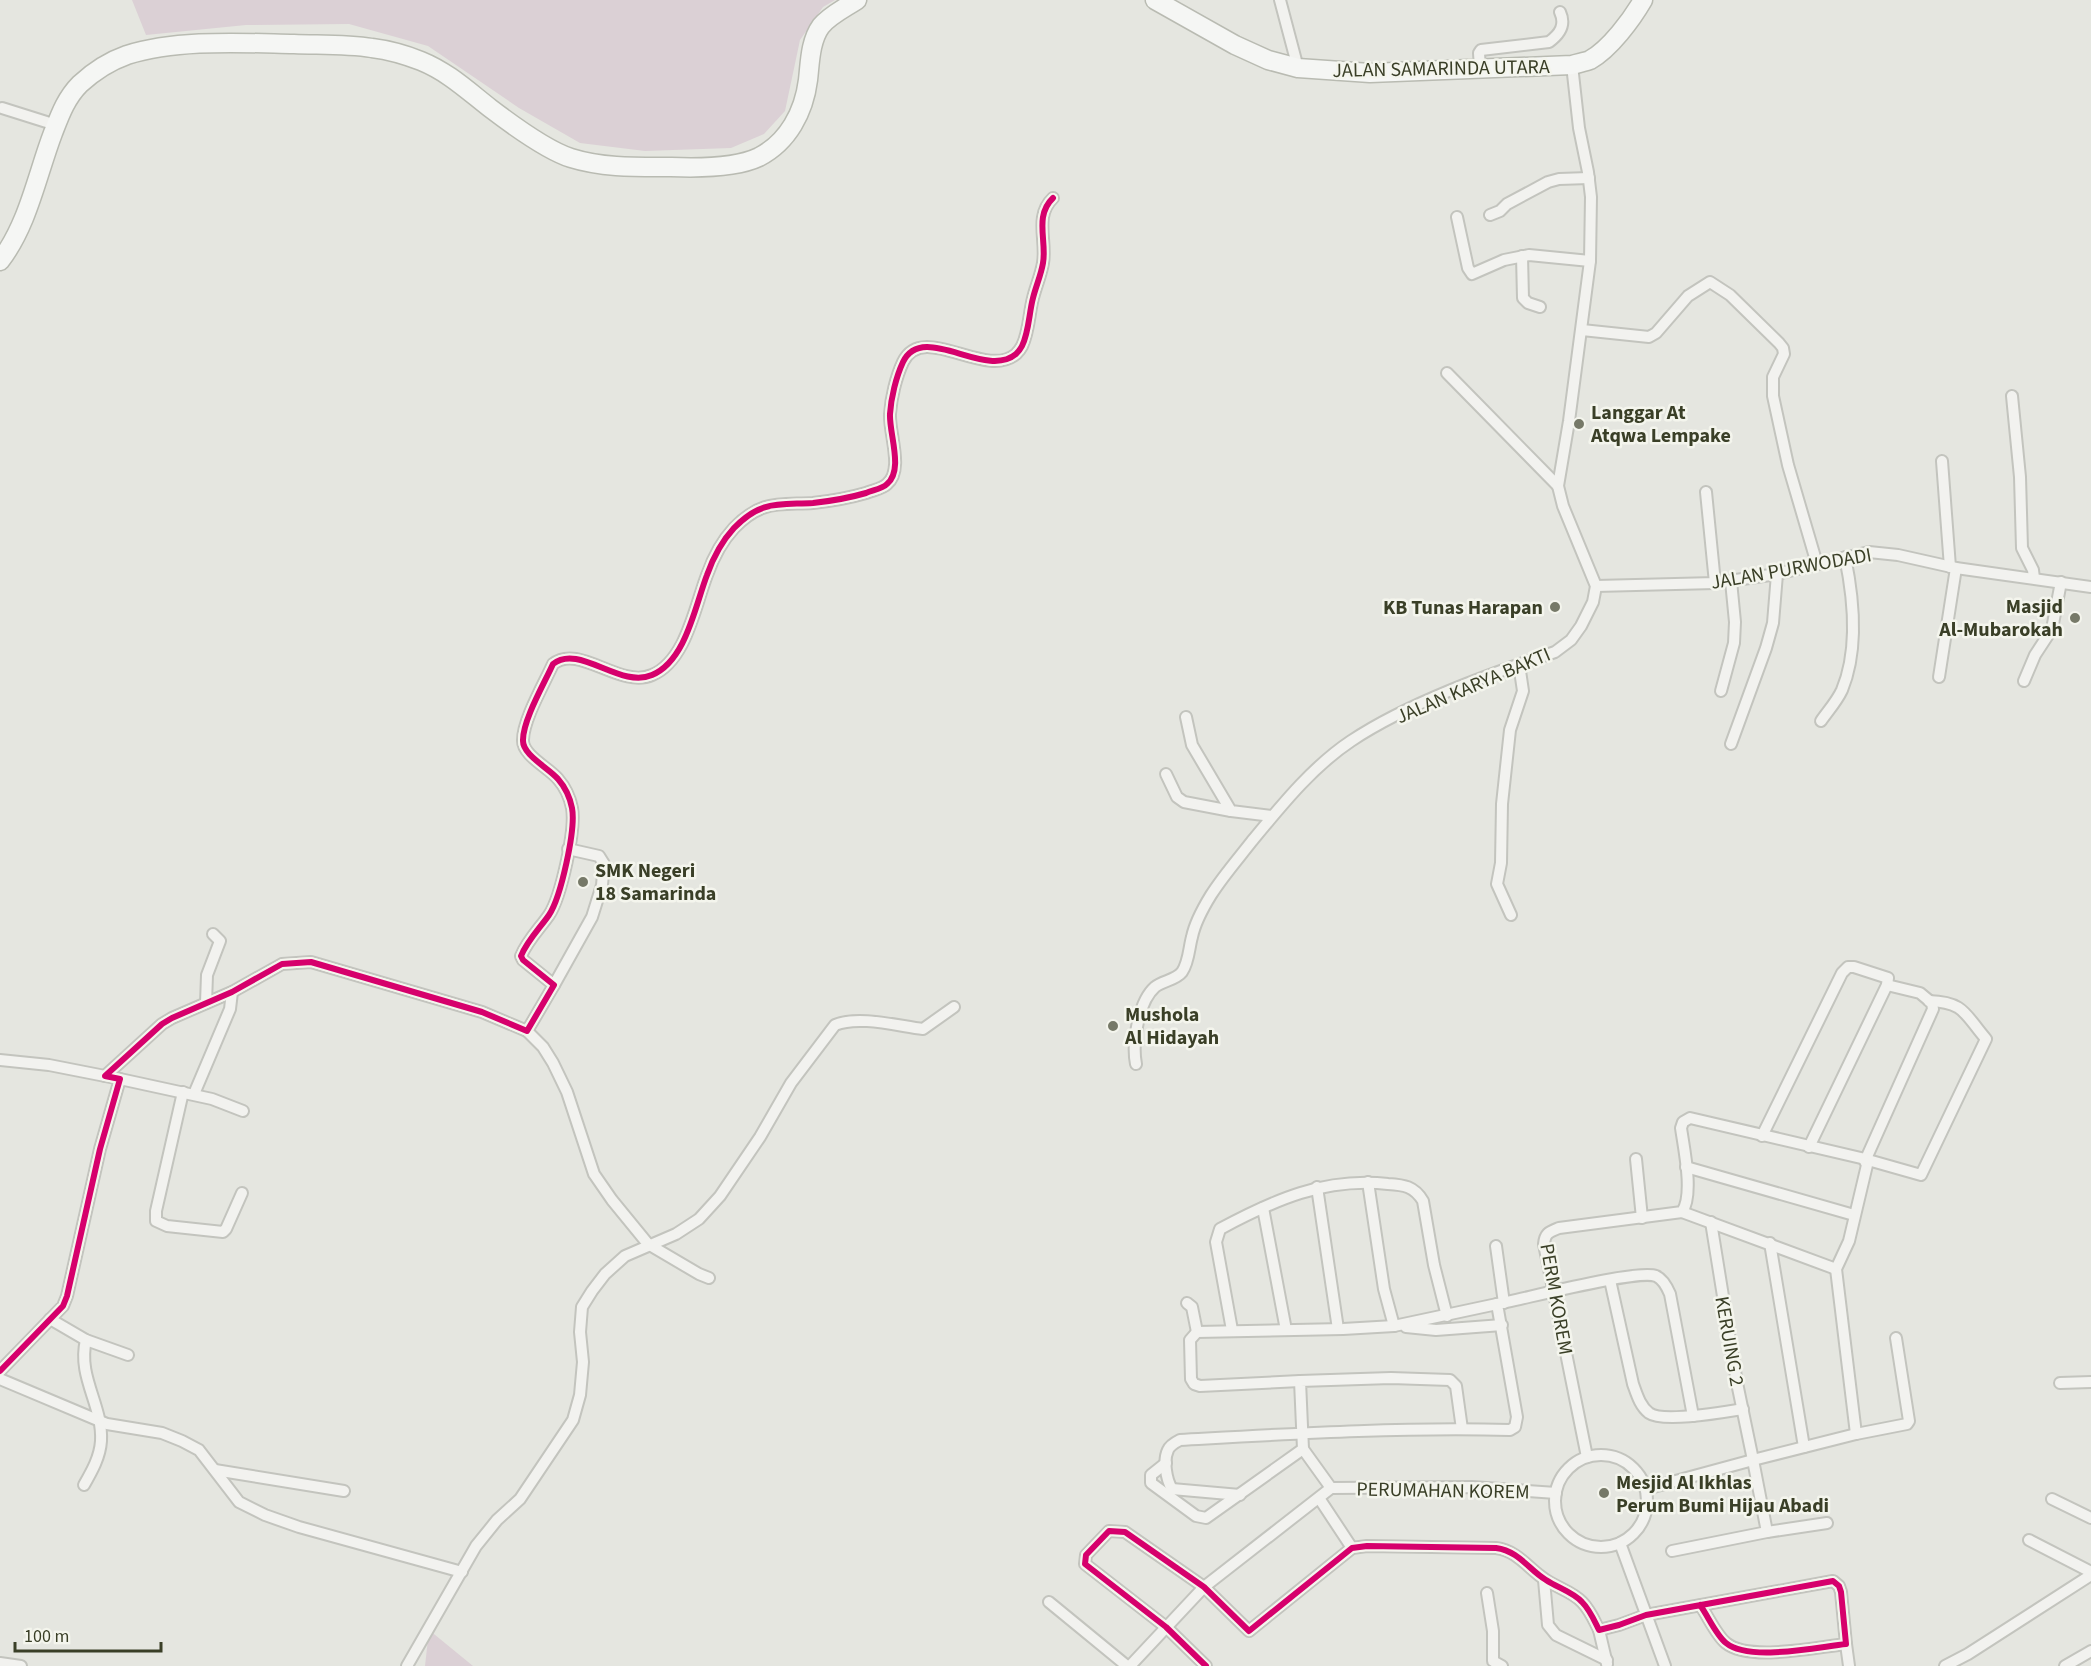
<svg xmlns="http://www.w3.org/2000/svg" width="2091" height="1666" viewBox="0 0 2091 1666" font-family="'Source Sans 3',sans-serif">
<style>
.green{fill:#dbd0d5}
.lines{fill:none;stroke-linecap:round;stroke-linejoin:round}
.minor-casing{stroke:#c3c4be;stroke-width:14}
.trunk-casing{stroke:#b9bbb2;stroke-width:21}
.minor{stroke:#f2f2ef;stroke-width:10}
.trunk{stroke:#f5f6f4;stroke-width:18}
.cycleway-casing{stroke:#f4f5ed;stroke-width:10}
.cycleway{stroke:#d6006c;stroke-width:6}
.poi-dot{fill:#767968;stroke:#f4f5ed;stroke-width:2}
.labels{text-anchor:middle;stroke-width:5;stroke-linejoin:round;paint-order:stroke}
.street-label{font-size:20px;fill:#3a3f27;stroke:#f4f5ed}
.poi-label{font-size:20px;font-weight:bold;fill:#3a3f27;stroke:#f4f5ed;text-anchor:start}
</style>
<rect width="100%" height="100%" fill="#e5e6e0"/>
<g class="green">
<path d="M 132,0 L 835,0 L 823,7 L 800,40 L 785,111 L 764,134 L 731,148 L 645,151 L 580,143 L 519,108 L 428,46 L 349,24 L 246,25 L 146,35 Z"/>
<path d="M 429,1630 L 473,1666 L 425,1666 Z"/>
</g>
<g class="lines">
<g class="minor-casing">
<g id="minor">
<path d="M 1280,0 L 1298,68"/>
<path d="M 1480,69 L 1479,53 L 1481,50 L 1549,42 C 1560,34 1566,25 1560,12"/>
<path d="M 2,108 L 56,125"/>
<path d="M 1490,215 L 1500,211 L 1507,204 L 1548,182 L 1559,179 L 1589,178"/>
<path d="M 1457,217 L 1468,268 L 1472,274 L 1504,260 L 1529,255 L 1590,261"/>
<path d="M 1522,256 L 1523,298 L 1528,303 L 1540,307"/>
<path d="M 1582,330 L 1649,337 L 1656,333 L 1688,296 L 1710,282 L 1730,295 L 1779,343 L 1783,348 L 1784,354 L 1773,377 L 1773,396 L 1788,465 L 1817,564"/>
<path d="M 1447,373 L 1558,486"/>
<path d="M 2012,396 L 2020,477 L 2022,548 L 2033,570 L 2034,578"/>
<path d="M 1942,461 L 1950,567"/>
<path d="M 1706,492 L 1715,583"/>
<path d="M 1596,586 L 1715,583 L 1777,574 L 1869,552 L 1898,555 L 1956,568 L 2091,587"/>
<path d="M 1939,677 L 1956,568"/>
<path d="M 2024,681 L 2035,655 L 2052,629 L 2061,582"/>
<path d="M 1721,691 L 1734,643 L 1735,622 L 1731,581"/>
<path d="M 1186,717 L 1192,745 L 1231,811 L 1272,816"/>
<path d="M 1821,721 C 1828,711 1837,701 1842,690 C 1859,649 1854,600 1845,557"/>
<path d="M 1731,744 L 1766,648 L 1773,623 L 1777,574"/>
<path d="M 1166,774 L 1177,797 L 1184,802 L 1231,811"/>
<path d="M 1511,915 L 1497,884 L 1501,863 L 1502,804 L 1510,730 L 1523,691 L 1519,664"/>
<path d="M 554,985 L 592,917 L 602,885 L 604,864 L 599,856 L 568,849"/>
<path d="M 206,1003 L 207,975 L 220,941 L 213,934"/>
<path d="M 527,1031 L 543,1047 L 553,1063 L 567,1092 L 594,1174 L 612,1200 L 648,1244 L 699,1274 L 709,1278"/>
<path d="M 0,1060 L 49,1065 L 105,1076"/>
<path d="M 1136,1064 C 1132,1044 1138,1002 1155,987 C 1162,981 1176,980 1182,972 C 1189,962 1189,947 1192,937 C 1195,922 1203,908 1211,895 C 1223,876 1238,859 1252,841 C 1281,806 1312,767 1351,741 C 1408,703 1490,674 1555,652 L 1571,640 L 1581,626 L 1593,602 L 1596,586 L 1563,506 L 1558,486 L 1569,421 L 1590,261 L 1591,197 L 1588,172 L 1579,128 L 1572,65"/>
<path d="M 120,1079 L 212,1099 L 243,1111"/>
<path d="M 183,1092 L 156,1211 L 156,1221 L 167,1226 L 223,1232 L 226,1229 L 242,1193"/>
<path d="M 194,1094 L 230,1009 L 232,992"/>
<path d="M 1762,1136 L 1842,973 L 1848,967 L 1854,967 L 1888,978 L 1887,985 L 1809,1147"/>
<path d="M 1636,1159 L 1642,1218"/>
<path d="M 1686,1167 L 1854,1215"/>
<path d="M 1368,1182 L 1384,1289 L 1394,1326"/>
<path d="M 1317,1187 L 1338,1329"/>
<path d="M 1263,1208 L 1286,1330"/>
<path d="M 1682,1212 L 1836,1269"/>
<path d="M 1711,1222 L 1737,1383 L 1753,1460 L 1856,1434 L 1907,1424 L 1909,1421 L 1896,1338"/>
<path d="M 1770,1243 L 1804,1447"/>
<path d="M 1496,1246 L 1504,1303"/>
<path d="M 1610,1280 L 1633,1384 C 1637,1395 1640,1406 1649,1413 C 1663,1423 1724,1412 1743,1409"/>
<path d="M 1187,1303 L 1192,1307 L 1197,1332"/>
<path d="M 50,1319 L 86,1340 L 128,1355"/>
<path d="M 1406,1327 L 1436,1330 L 1502,1325"/>
<path d="M 1232,1330 L 1216,1242 L 1220,1229 C 1274,1200 1325,1177 1388,1184 C 1404,1185 1414,1186 1423,1201 L 1434,1265 L 1447,1316"/>
<path d="M 0,1371 L 63,1306 L 67,1296 L 100,1149 L 120,1079 L 105,1076 L 162,1024 L 172,1018 L 232,992 L 282,964 L 311,962 L 482,1012 L 527,1031 L 554,985 L 523,960 L 521,956 C 527,941 540,928 549,915 C 561,897 576,829 572,808 C 570,798 565,787 558,779 C 549,768 522,755 523,740 C 523,720 544,684 553,664 C 579,643 620,689 652,675 C 686,661 695,606 707,575 C 713,558 722,541 734,528 C 761,500 778,505 813,503 C 831,501 849,498 866,493 C 873,490 882,489 887,484 C 904,470 889,434 890,414 C 891,398 896,377 903,362 C 923,321 985,380 1016,354 C 1018,352 1021,348 1022,346 C 1029,332 1029,313 1033,298 C 1036,286 1041,275 1043,263 C 1047,241 1034,216 1053,198"/>
<path d="M 0,1379 L 107,1424 L 162,1433 L 182,1441 L 199,1450 L 239,1502 L 265,1515 L 299,1527 L 462,1572"/>
<path d="M 1300,1381 L 1200,1386 L 1194,1384 L 1191,1379 L 1190,1340 L 1197,1332 L 1343,1329 L 1394,1326 L 1497,1304"/>
<path d="M 2060,1383 L 2091,1382"/>
<path d="M 1856,1434 L 1836,1269 L 1849,1241 L 1867,1165 L 1865,1161 L 1933,1009 L 1932,1003 L 1920,993 L 1887,985"/>
<circle cx="1601" cy="1501" r="46"/>
<path d="M 1587,1457 L 1544,1244 C 1545,1233 1549,1232 1559,1228 L 1682,1212 C 1694,1195 1684,1149 1681,1128 L 1683,1122 L 1690,1118 L 1861,1158 L 1921,1175 L 1986,1039 C 1965,1015 1965,1002 1929,1001"/>
<path d="M 1166,1463 L 1151,1475 L 1151,1483 L 1196,1516 L 1206,1518 L 1303,1449"/>
<path d="M 215,1470 L 344,1491"/>
<path d="M 84,1485 C 92,1471 100,1457 101,1441 C 103,1405 77,1377 86,1340"/>
<path d="M 1331,1488 L 1303,1449 L 1300,1381 L 1391,1378 L 1450,1380 L 1456,1386 L 1462,1429"/>
<path d="M 1172,1489 C 1166,1479 1163,1460 1168,1450 C 1170,1445 1176,1442 1180,1440 C 1289,1434 1400,1427 1510,1430 L 1515,1427 L 1517,1417 L 1497,1304 C 1524,1299 1637,1269 1656,1276 C 1663,1279 1667,1287 1670,1294 L 1693,1416"/>
<path d="M 1172,1489 L 1240,1495"/>
<path d="M 1646,1489 L 1753,1460 L 1767,1532 L 1672,1551"/>
<path d="M 1319,1498 L 1352,1548"/>
<path d="M 2052,1499 L 2091,1518"/>
<path d="M 1767,1532 L 1827,1523"/>
<path d="M 2029,1540 L 2091,1572"/>
<path d="M 1620,1543 L 1665,1666"/>
<path d="M 1544,1580 L 1548,1625 L 1556,1635 L 1607,1660"/>
<path d="M 1487,1593 L 1493,1631 L 1493,1661 L 1502,1666"/>
<path d="M 1049,1602 L 1127,1666"/>
<path d="M 1599,1630 L 1607,1664"/>
<path d="M 1846,1644 L 1849,1666"/>
<path d="M 0,1663 L 21,1666"/>
<path d="M 407,1666 L 476,1546 L 497,1520 L 520,1499 L 573,1420 L 580,1395 L 583,1362 L 580,1332 L 582,1307 L 592,1291 L 605,1274 L 625,1256 L 676,1234 L 699,1219 L 720,1196 L 760,1137 L 791,1083 L 835,1025 C 858,1015 898,1026 923,1029 L 954,1007"/>
<path d="M 1130,1666 L 1204,1587 L 1331,1488 L 1472,1487 L 1556,1493"/>
<path d="M 1206,1666 L 1166,1627 L 1085,1564 L 1086,1555 L 1109,1531 L 1125,1532 L 1204,1587 L 1249,1631 L 1352,1548 L 1367,1546 L 1496,1548 C 1519,1551 1529,1570 1546,1580 C 1558,1588 1573,1592 1582,1602 C 1590,1610 1594,1620 1599,1630 L 1619,1625 L 1646,1615 L 1833,1581 L 1839,1586 L 1841,1592 L 1846,1644 C 1817,1647 1749,1662 1726,1643 C 1716,1635 1708,1616 1700,1605"/>
<path d="M 1945,1666 L 1968,1654 L 2091,1575"/>
<path d="M 2065,1666 L 2091,1651"/>
</g>
</g>
<g class="trunk-casing">
<g id="trunk">
<path d="M 1155,0 L 1235,45 L 1268,60 L 1298,68 L 1370,73 L 1572,65 C 1578,63 1585,62 1590,60 C 1610,49 1632,19 1643,0"/>
<path d="M 0,261 C 28,225 37,175 53,133 C 60,115 66,98 80,84 C 93,72 110,61 127,55 C 178,39 241,43 294,44 C 320,45 347,44 372,48 C 388,50 406,55 421,61 C 448,72 467,90 490,108 C 511,124 546,150 571,158 C 603,168 637,167 671,167 C 696,168 736,168 759,157 C 788,142 804,112 808,80 C 810,63 810,41 821,26 C 830,15 845,8 857,0"/>
</g>
</g>
<use href="#minor" class="minor"/>
<use href="#trunk" class="trunk"/>
<g class="cycleway-casing">
<g id="cycleway">
<path d="M 0,1371 L 63,1306 L 67,1296 L 100,1149 L 120,1079 L 105,1076 L 162,1024 L 172,1018 L 232,992 L 282,964 L 311,962 L 482,1012 L 527,1031 L 554,985 L 523,960 L 521,956 C 527,941 540,928 549,915 C 561,897 576,829 572,808 C 570,798 565,787 558,779 C 549,768 522,755 523,740 C 523,720 544,684 553,664 C 579,643 620,689 652,675 C 686,661 695,606 707,575 C 713,558 722,541 734,528 C 761,500 778,505 813,503 C 831,501 849,498 866,493 C 873,490 882,489 887,484 C 904,470 889,434 890,414 C 891,398 896,377 903,362 C 923,321 985,380 1016,354 C 1018,352 1021,348 1022,346 C 1029,332 1029,313 1033,298 C 1036,286 1041,275 1043,263 C 1047,241 1034,216 1053,198"/>
<path d="M 1206,1666 L 1166,1627 L 1085,1564 L 1086,1555 L 1109,1531 L 1125,1532 L 1204,1587 L 1249,1631 L 1352,1548 L 1367,1546 L 1496,1548 C 1519,1551 1529,1570 1546,1580 C 1558,1588 1573,1592 1582,1602 C 1590,1610 1594,1620 1599,1630 L 1619,1625 L 1646,1615 L 1833,1581 L 1839,1586 L 1841,1592 L 1846,1644 C 1817,1647 1749,1662 1726,1643 C 1716,1635 1708,1616 1700,1605"/>
</g>
</g>
<use href="#cycleway" class="cycleway"/>
</g>
<g class="poi-dot">
<circle cx="1579" cy="424" r="6"/>
<circle cx="1555" cy="607" r="6"/>
<circle cx="2075" cy="618" r="6"/>
<circle cx="583" cy="882" r="6"/>
<circle cx="1113" cy="1026" r="6"/>
<circle cx="1604" cy="1493" r="6"/>
</g>
<g class="labels">
<g class="street-label">
<text transform="translate(1441 68) rotate(-1)" y="7">JALAN SAMARINDA UTARA</text>
<text transform="translate(1791 568) rotate(-10)" y="7">JALAN PURWODADI</text>
<text transform="translate(1473 685) rotate(-23)" y="7">JALAN KARYA BAKTI</text>
<text transform="translate(1557 1299) rotate(80)" y="7">PERM KOREM</text>
<text transform="translate(1730 1341) rotate(80)" y="7">KERUING 2</text>
<text transform="translate(1443 1490) rotate(1)" y="7">PERUMAHAN KOREM</text>
</g>
<g class="poi-label">
<text x="1591" y="419">Langgar At<tspan x="1591" dy="23">Atqwa Lempake</tspan></text>
<text x="2063" y="613" text-anchor="end">Masjid<tspan x="2063" dy="23">Al-Mubarokah</tspan></text>
<text x="1543" y="614" text-anchor="end">KB Tunas Harapan</text>
<text x="595" y="877">SMK Negeri<tspan x="595" dy="23">18 Samarinda</tspan></text>
<text x="1125" y="1021">Mushola<tspan x="1125" dy="23">Al Hidayah</tspan></text>
<text x="1616" y="1489">Mesjid Al Ikhlas<tspan x="1616" dy="23">Perum Bumi Hijau Abadi</tspan></text>
</g>
</g>
<path d="M15 1642v9h146v-9" fill="none" stroke="#3a3f27" stroke-width="3"/>
<text x="24" y="1642" font-size="18" fill="#3a3f27" stroke="#f4f5ed" stroke-width="4.5" paint-order="stroke">100 m</text>
</svg>
